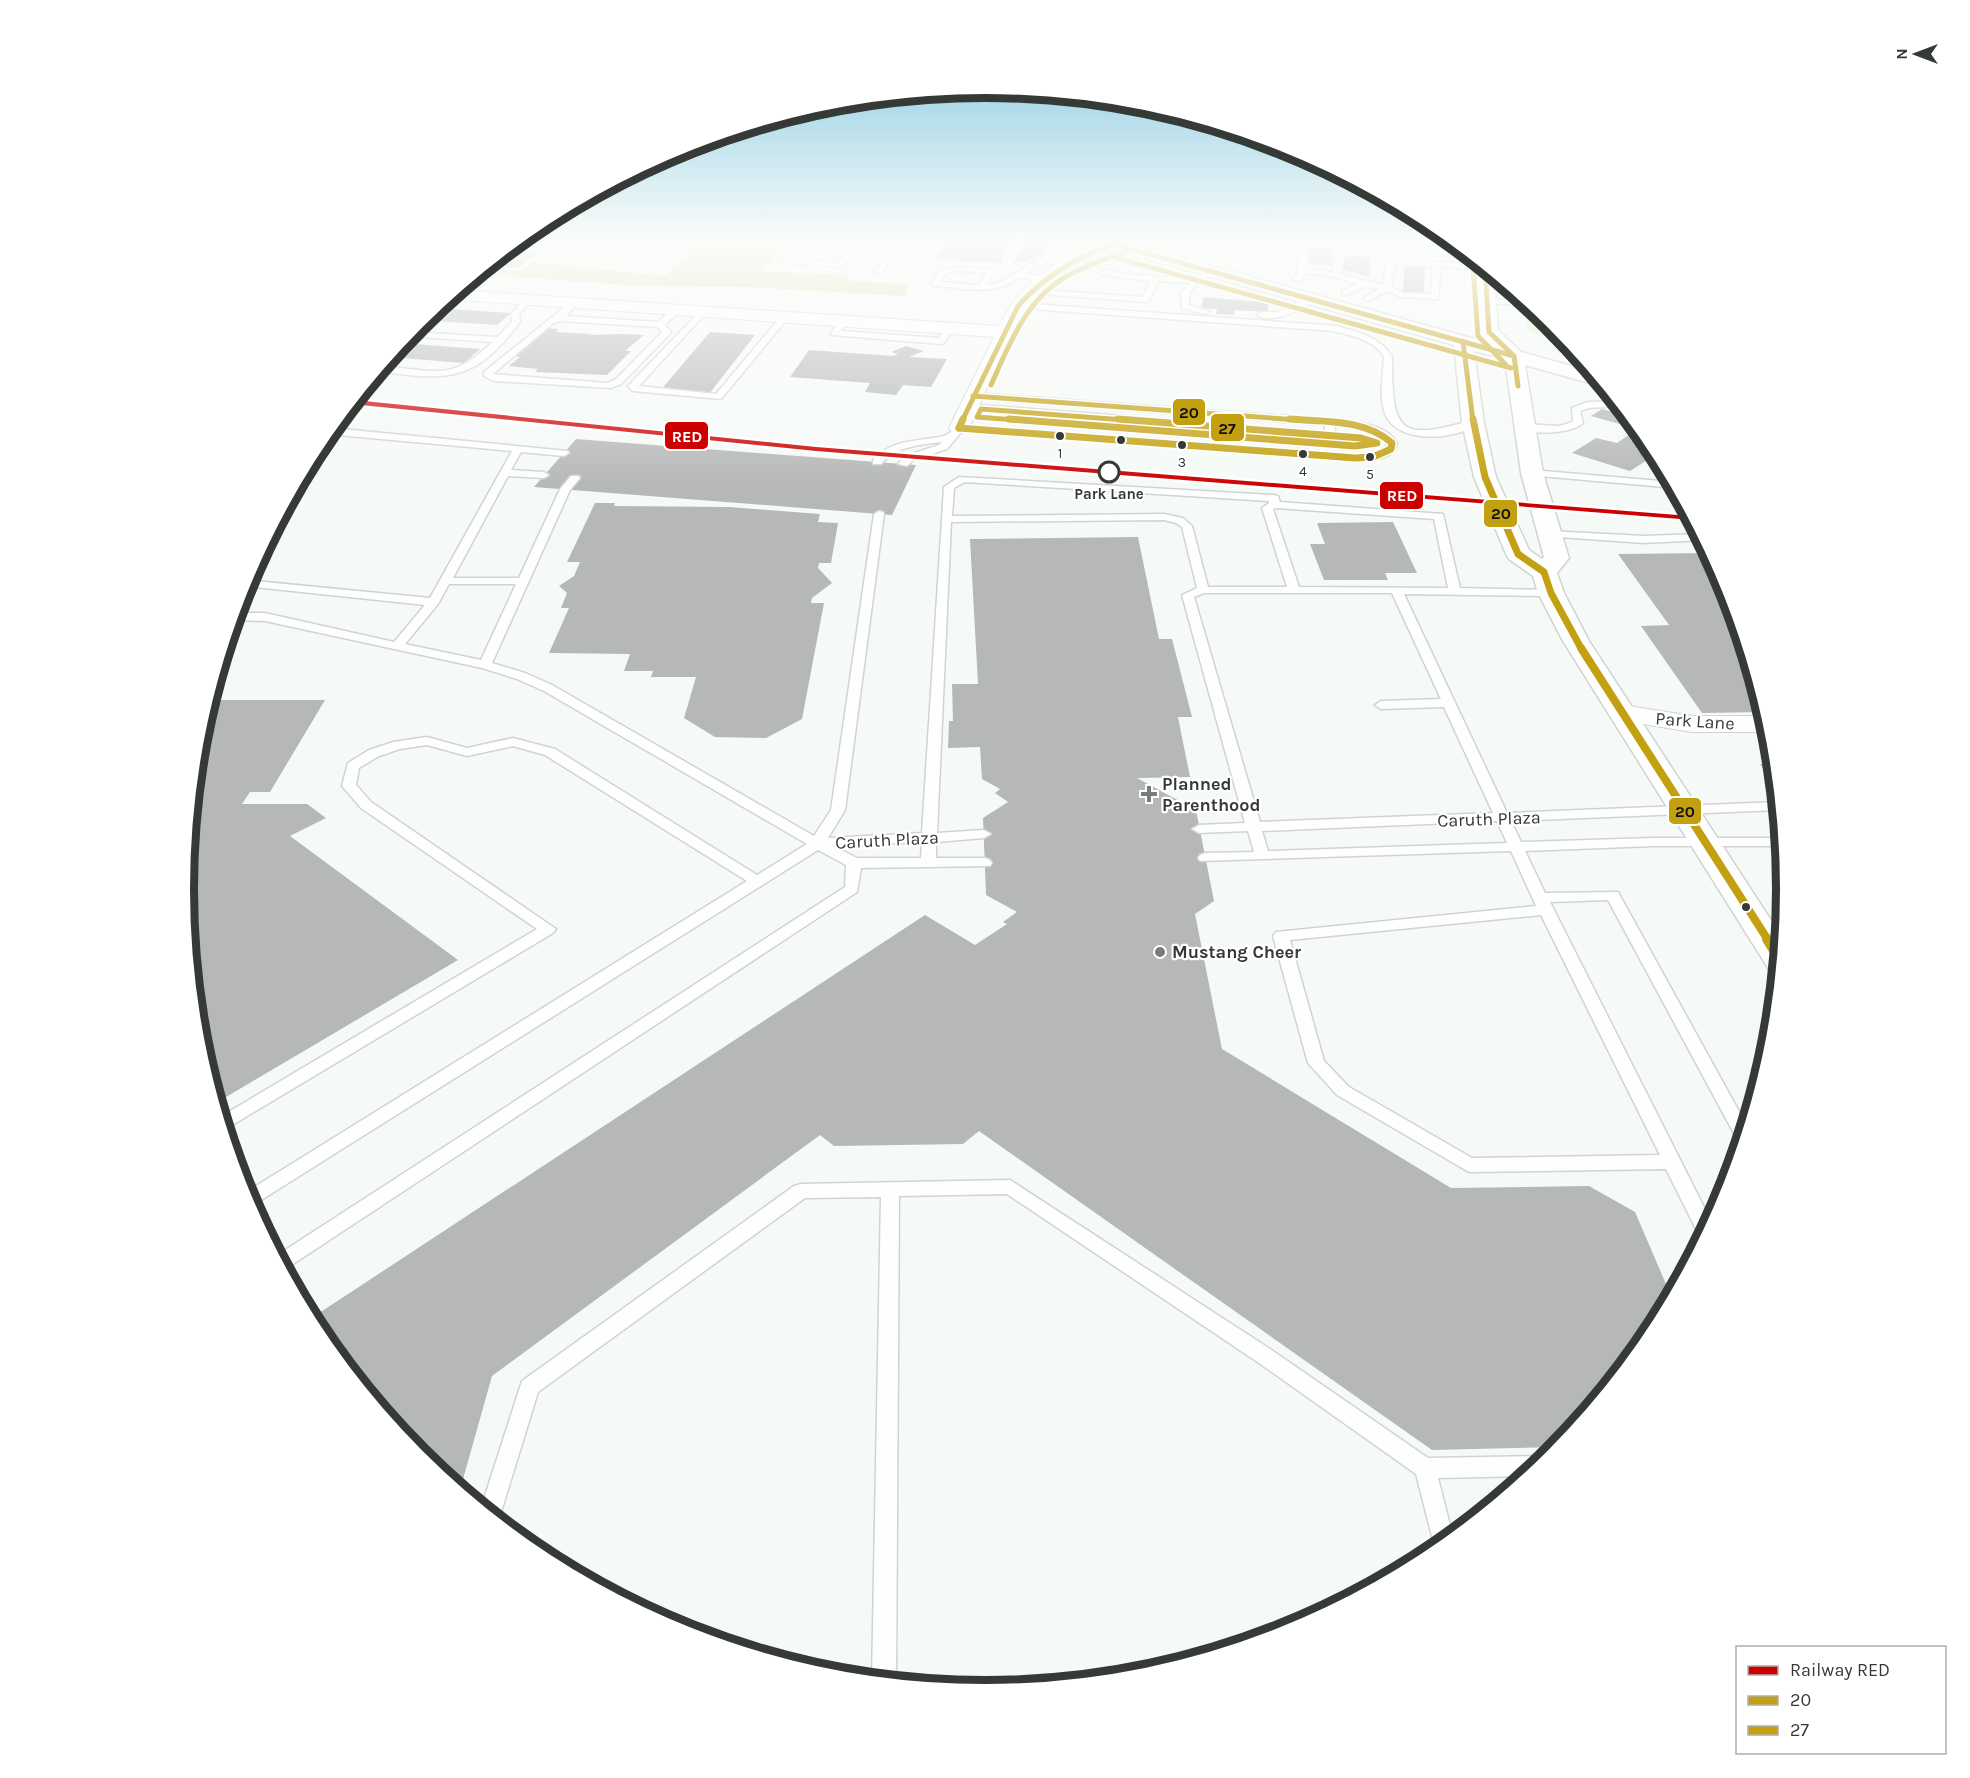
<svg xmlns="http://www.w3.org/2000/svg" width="1970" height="1778" viewBox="0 0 1970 1778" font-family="Karla,sans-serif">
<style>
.green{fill:#e6eecd}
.forest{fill:#d5dfab}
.building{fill:#b5b8b6}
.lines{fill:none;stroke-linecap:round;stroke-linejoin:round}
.lane-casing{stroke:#d0d4d1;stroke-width:3}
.street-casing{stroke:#d0d4d1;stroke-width:2}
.secondary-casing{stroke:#d0d4d1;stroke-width:3}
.lane{fill:#fefefe;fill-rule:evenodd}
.street{fill:#fefefe;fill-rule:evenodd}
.secondary{fill:#fefefe;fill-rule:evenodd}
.tram{stroke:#d8dad8;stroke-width:1.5}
.bus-1-far3-casing{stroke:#fff;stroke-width:8}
.bus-1-far2-casing{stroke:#fff;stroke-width:10}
.bus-1-far1-casing{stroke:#fff;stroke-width:13}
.bus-1-casing{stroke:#fff;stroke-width:15}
.bus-2-far1-casing{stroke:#fff;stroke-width:8}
.bus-2-casing{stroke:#fff;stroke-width:10}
.bus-1-far3{stroke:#c3a010;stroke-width:5}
.bus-1-far2{stroke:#c3a010;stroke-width:7}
.bus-1-far1{stroke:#c3a010;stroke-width:8}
.bus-1{stroke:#c3a010;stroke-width:10}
.bus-2-far1{stroke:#c3a010;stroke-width:5}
.bus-2{stroke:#c3a010;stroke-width:7}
.rail-1-casing{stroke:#fff;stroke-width:5}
.rail-1{fill:#c00;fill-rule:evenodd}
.bus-dot{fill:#363a37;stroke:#fff;stroke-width:2}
.stop-dot{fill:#fff;stroke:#363a37;stroke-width:3}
.poi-dot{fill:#797d7a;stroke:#fff;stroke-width:2}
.labels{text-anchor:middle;stroke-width:4.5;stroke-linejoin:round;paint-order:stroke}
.far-bus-label{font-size:14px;fill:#363a37;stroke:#fff}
.far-stop-label{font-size:15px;font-weight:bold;fill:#363a37;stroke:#fff}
.street-label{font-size:18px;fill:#363a37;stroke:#fff}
.poi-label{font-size:18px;font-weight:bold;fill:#363a37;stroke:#fff;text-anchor:start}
.rim{fill:none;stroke:#363a37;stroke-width:8}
.line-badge{stroke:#fff;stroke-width:2}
.badge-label{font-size:16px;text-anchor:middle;font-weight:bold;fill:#fff}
.pale-badge-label{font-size:16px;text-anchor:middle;font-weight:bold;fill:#111}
</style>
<rect width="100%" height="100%" fill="#f6faf7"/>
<path class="green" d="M 1537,309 L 1557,327 L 1540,326 L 1540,328 L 1561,332 L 1569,343 L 1530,332 L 1525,318 L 1529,317 L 1527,310 Z"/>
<path class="forest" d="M 704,240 L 771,240 L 785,242 L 762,271 L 846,275 L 852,281 L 909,284 L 905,296 L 748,287 L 637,286 L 477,274 L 483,268 L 521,271 L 532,262 L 664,276 Z"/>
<g class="building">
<path d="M 811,240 L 850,240 L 846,244 Z"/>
<path d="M 945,240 L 964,241 L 1012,240 L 1001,263 L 934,259 Z"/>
<path d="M 1026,240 L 1049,242 L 1044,253 L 1027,261 L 1013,264 Z"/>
<path d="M 1311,246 L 1334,249 L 1332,266 L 1306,263 Z"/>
<path d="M 506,250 L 538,252 L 518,268 L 486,266 Z"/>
<path d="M 1344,255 L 1370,257 L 1372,267 L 1370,267 L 1369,277 L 1343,270 Z"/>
<path d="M 1405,264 L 1425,266 L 1424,293 L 1403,292 Z"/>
<path d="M 1204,297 L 1237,300 L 1269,302 L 1267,312 L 1235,310 L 1234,315 L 1216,314 L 1217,309 L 1201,308 Z"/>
<path d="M 435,308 L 511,313 L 497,325 L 420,320 Z"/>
<path d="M 544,328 L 558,329 L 556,332 L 591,334 L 589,335 L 621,334 L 644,335 L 625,351 L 631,351 L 607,375 L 535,372 L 538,369 L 509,366 L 520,357 L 515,356 Z"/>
<path d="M 710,332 L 755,335 L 709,394 L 660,391 Z"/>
<path d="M 401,343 L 480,349 L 464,363 L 389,357 Z"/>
<path d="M 906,346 L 924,351 L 909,357 L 947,359 L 931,387 L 903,385 L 896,395 L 865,392 L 870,383 L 790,377 L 809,350 L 893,356 L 898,354 L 891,352 Z"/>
<path d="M 1602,409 L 1630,417 L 1649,440 L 1636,449 L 1655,455 L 1630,471 L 1572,453 L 1596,438 L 1617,443 L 1637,429 L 1591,416 Z"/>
<path d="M 576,439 L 916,465 L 892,515 L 534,487 Z"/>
<path d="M 595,503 L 615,503 L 614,506 L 729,507 L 820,514 L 818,522 L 838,523 L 831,563 L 819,563 L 818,568 L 832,583 L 812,598 L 811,603 L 824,603 L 802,719 L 766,738 L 715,737 L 684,718 L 696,677 L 651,677 L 653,671 L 624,671 L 630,654 L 549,653 L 569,608 L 561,608 L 567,593 L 559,586 L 574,576 L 580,562 L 567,562 Z"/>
<path d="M 1393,522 L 1417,573 L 1385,573 L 1388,580 L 1324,580 L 1310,544 L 1325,544 L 1317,523 Z"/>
<path d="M 1138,537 L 1159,639 L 1172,639 L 1192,717 L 1178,717 L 1190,777 L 1137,778 L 1196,810 L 1214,901 L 1195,914 L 1222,1049 L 1451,1188 L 1589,1186 L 1635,1212 L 1672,1298 L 1652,1335 L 1560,1447 L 1432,1450 L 979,1131 L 963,1144 L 834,1146 L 820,1135 L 492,1376 L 460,1490 L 418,1456 L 318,1334 L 310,1319 L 925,915 L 975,945 L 1007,924 L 1003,922 L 1017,912 L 986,895 L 983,818 L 1008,802 L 995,793 L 1000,789 L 982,779 L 980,747 L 948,748 L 949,721 L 953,721 L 952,684 L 978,684 L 970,539 Z"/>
<path d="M 1710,553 L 1726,582 L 1765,712 L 1702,713 L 1641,626 L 1669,625 L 1618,554 Z"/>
<path d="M 208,700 L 325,700 L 270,792 L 250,792 L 242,804 L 307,804 L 326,818 L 290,836 L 458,960 L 216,1103 L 198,1045 L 183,889 L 198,732 Z"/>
<path d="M 1760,764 L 1775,764 L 1777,788 Z"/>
</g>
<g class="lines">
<g class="lane-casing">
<g id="lane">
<path d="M 534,240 L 543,240 L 529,250 L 507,249 L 512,245 L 527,246 Z"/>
<path d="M 856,240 L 864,240 L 843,267 L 784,263 L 780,261 L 793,249 L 847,252 ZM 795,253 L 843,256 L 838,262 L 790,259 Z"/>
<path d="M 926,240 L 934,240 L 926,251 L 897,249 L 881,274 L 874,272 L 892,245 L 921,247 Z"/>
<path d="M 1045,240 L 1066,243 L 1068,248 L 1062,253 L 1093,267 L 1124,274 L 1195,279 L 1210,270 L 1216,270 L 1216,274 L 1199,283 L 1189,293 L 1189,305 L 1209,311 L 1205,314 L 1182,308 L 1181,293 L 1190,283 L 1158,281 L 1150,300 L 1146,302 L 1025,293 L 1025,289 L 1028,289 L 1143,297 L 1150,281 L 1104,275 L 1056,256 L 1026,273 L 1043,278 L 1043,282 L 1040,282 L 1020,277 C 996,297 964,288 935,286 L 931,284 L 939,270 L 955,267 L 994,269 L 987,285 L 999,283 L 1060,247 ZM 955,271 L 986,273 L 979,285 L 940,282 L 945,274 Z"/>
<path d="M 1213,240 L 1227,240 L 1270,249 L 1272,243 L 1264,240 L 1280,241 L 1277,252 C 1261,261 1238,244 1221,243 C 1210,243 1200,257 1190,251 Z"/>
<path d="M 1303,240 L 1311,240 L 1306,268 L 1333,272 L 1338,247 L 1354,245 L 1469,253 L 1474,258 L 1354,249 L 1345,251 L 1340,274 L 1383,285 L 1387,262 L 1391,260 L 1482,264 L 1487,269 L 1441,267 L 1438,299 L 1402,297 L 1387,291 L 1368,301 L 1364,299 L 1365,297 L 1379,289 L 1364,287 L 1345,295 L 1342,295 L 1342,291 L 1356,284 L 1335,277 L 1305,273 L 1299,281 L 1293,281 L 1292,279 L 1297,274 ZM 1395,265 L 1433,267 L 1431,294 L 1404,293 L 1391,287 Z"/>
<path d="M 1309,297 L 1316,299 C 1303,309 1273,325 1257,315 L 1261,312 L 1277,312 Z"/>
<path d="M 525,298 L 532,300 L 519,314 L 520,322 C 475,383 447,381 377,371 L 381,366 C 434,370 451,383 492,342 L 406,336 L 410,332 L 497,337 L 512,322 L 511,314 Z"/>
<path d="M 1488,299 L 1527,301 L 1533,306 L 1485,303 L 1484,301 Z"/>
<path d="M 572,301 L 579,303 L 566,316 L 658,322 L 674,308 L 681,310 L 665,325 L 671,332 L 670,334 L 621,384 L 611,388 L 494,381 L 484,376 L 484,372 ZM 560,321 L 658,327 L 662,332 L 615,380 L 607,383 L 493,374 L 552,324 Z"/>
<path d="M 1018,303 L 1337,326 C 1359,333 1380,336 1392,357 C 1392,432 1398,442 1473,420 L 1478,423 C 1458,440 1402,444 1387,418 C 1378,401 1383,375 1384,357 C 1373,339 1352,336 1333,331 L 1015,308 L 1014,306 Z"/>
<path d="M 702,309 L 706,312 L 705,314 L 639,386 L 716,394 L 782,315 L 789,317 L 721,399 L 633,391 L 628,386 L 630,384 Z"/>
<path d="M 843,318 L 847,321 L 841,331 L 939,338 L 947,326 L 954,328 L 944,343 L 941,344 L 832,335 L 831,333 L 840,319 Z"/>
<path d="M 973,393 L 1352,421 C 1370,425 1387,427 1397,443 C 1394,461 1369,460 1355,461 L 962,431 L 947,449 L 913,460 L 907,466 L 898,464 L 905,456 L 939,445 L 942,442 C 919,445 897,446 881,464 L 873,464 L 873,460 C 893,438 918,442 944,436 C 951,434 953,428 959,425 L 1355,455 L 1372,454 L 1386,448 L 1387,443 C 1376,427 1352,427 1335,426 L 1335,435 L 1330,438 L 965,409 L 963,407 L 968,404 L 1325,432 L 1325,425 L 970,398 L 968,396 Z"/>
<path d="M 1617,401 L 1621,406 L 1589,408 L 1580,411 L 1583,423 C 1571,434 1532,436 1519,427 L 1524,424 L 1559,426 L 1573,422 L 1572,408 L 1588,402 Z"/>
<path d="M 331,428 L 568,451 L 569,453 L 564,456 L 521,452 L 511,470 L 544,472 L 549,475 L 544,478 L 508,476 L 453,578 L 519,578 L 560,489 L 571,476 L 579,476 L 580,478 L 570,490 L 492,663 L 525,673 L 552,685 L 814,836 L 831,810 L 874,514 L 879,511 L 883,512 L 884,514 L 845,810 L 828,838 L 922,833 L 944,487 L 959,477 L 1274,495 L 1278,496 L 1280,502 L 1443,514 L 1460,588 L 1551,590 L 1557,593 L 1551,596 L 1404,594 L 1507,813 L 1778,802 L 1779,810 L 1511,821 L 1521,842 L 1653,838 L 1782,838 L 1782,846 L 1653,846 L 1525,851 L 1545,893 L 1618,892 L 1747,1126 L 1742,1142 L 1738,1141 L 1608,900 L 1550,902 L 1712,1223 L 1703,1238 L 1700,1237 L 1666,1169 L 1469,1172 L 1337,1095 L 1308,1063 L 1273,936 L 1276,932 L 1536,906 L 1511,851 L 1200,861 L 1198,858 L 1200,855 L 1205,853 L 1254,852 L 1248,831 L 1199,833 L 1192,829 L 1199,825 L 1245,823 L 1182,595 L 1197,588 L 1182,527 L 1176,523 L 1164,520 L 951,522 L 937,833 L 984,830 L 991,834 L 984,838 L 936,842 L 936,858 L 985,858 L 990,860 L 992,863 L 990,866 L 861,868 L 857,892 L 284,1270 L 276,1256 L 845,887 L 846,865 L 818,850 L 250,1207 L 243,1194 L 747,881 L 545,755 L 513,746 L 467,756 L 427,745 L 400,749 L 379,756 L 359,768 L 356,785 L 371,802 L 556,929 L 553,933 L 224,1130 L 220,1117 L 537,929 L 361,808 L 342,786 L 348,763 L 369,750 L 393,742 L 427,737 L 467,748 L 513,738 L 555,749 L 757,875 L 807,844 L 544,691 L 517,679 L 482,668 L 265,621 L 232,620 L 235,613 L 265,613 L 394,642 L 425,605 L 244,586 L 245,580 L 430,598 L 512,451 L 337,435 L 321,447 L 316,448 ZM 965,482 L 1269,501 L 1269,503 L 1262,508 L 1287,587 L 1208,587 L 1192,526 L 1183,518 L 1164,514 L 952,516 L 954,488 ZM 1276,508 L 1434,519 L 1448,588 L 1299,587 L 1273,509 ZM 449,584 L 516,584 L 481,660 L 405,644 L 438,604 ZM 1204,593 L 1392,593 L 1441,699 L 1381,701 L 1375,705 L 1381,709 L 1444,707 L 1493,813 L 1260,822 L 1194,597 ZM 1497,821 L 1507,843 L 1268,851 L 1262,831 ZM 922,842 L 921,858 L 857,858 L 833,846 ZM 1541,915 L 1660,1155 L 1472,1158 L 1349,1087 L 1324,1061 L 1290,940 Z"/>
<path d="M 1532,470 L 1672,482 L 1676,488 L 1528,475 L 1527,473 Z"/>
<path d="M 1549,531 L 1644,536 L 1700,534 L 1703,540 L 1644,543 L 1545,536 L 1544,534 Z"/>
<path d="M 1010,1180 L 1273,1351 L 1428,1458 L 1540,1456 L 1548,1460 L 1528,1476 L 1438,1478 L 1453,1537 L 1436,1552 L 1416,1474 L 1259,1363 L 1007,1194 L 899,1196 L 896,1681 L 872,1680 L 881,1197 L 805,1198 L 538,1392 L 498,1522 L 481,1508 L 522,1381 L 794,1186 L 801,1184 Z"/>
</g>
</g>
<g class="street-casing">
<g id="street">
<path d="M 1108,240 L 1131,240 L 1129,243 C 1100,254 1070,265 1046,286 C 1016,311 987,390 969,428 L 966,432 L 952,432 L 949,428 L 994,337 L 446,299 L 457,290 L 999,326 C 1023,277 1058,258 1108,240 Z"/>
<path d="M 1622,705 L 1692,716 L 1766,716 L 1771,732 L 1692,732 L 1612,719 L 1608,713 L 1612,707 Z"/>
</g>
</g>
<g class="secondary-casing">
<path id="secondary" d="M 1092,240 L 1119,240 L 1489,343 L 1479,332 L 1476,267 L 1480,263 L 1494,274 L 1498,330 L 1521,352 L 1593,372 L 1604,385 L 1593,384 L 1525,365 L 1543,473 L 1569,558 L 1557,573 L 1564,593 L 1589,641 L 1782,937 L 1779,971 L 1768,968 L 1563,641 L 1538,593 L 1533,576 L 1509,559 L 1506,554 L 1474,477 L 1462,423 L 1454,345 L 1094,244 ZM 1474,351 L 1505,359 L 1521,473 L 1544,557 L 1542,559 L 1529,550 L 1496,477 L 1484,423 Z"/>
</g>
<use href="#lane" class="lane"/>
<use href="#street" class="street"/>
<use href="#secondary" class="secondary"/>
<path class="tram" d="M 1677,496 L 1680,496"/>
<g class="bus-1-far3-casing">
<g id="bus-1-far3">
<path d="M 1113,244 L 1514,356"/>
<path d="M 1485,267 L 1489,332 L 1514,356 L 1518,386"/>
<path d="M 1463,342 L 1473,421"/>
<path d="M 973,396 L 1311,421"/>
<path d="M 962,421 L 1018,306 C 1047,273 1082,255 1123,240"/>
</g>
</g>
<g class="bus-1-far2-casing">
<g id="bus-1-far2">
<path d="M 1473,419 L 1485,477 L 1518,554 L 1544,572 L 1551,593 L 1582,650"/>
<path d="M 959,428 L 1355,458 L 1373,457 L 1391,449 L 1392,443 C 1365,419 1325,422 1290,419"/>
<path d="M 959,428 L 963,419"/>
</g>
</g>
<g class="bus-1-far1-casing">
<path id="bus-1-far1" d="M 1581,648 L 1768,940"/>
</g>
<g class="bus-1-casing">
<path id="bus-1" d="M 1767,939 L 1780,960"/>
</g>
<g class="bus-2-far1-casing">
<g id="bus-2-far1">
<path d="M 1110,256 L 1511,368"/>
<path d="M 1473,268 L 1478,336 L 1506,365"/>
<path d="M 991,385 C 1009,345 1026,299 1067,276 C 1086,265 1107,259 1127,251"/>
<path d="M 1028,421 L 977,417 L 981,409 L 1138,421"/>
</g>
</g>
<g class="bus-2-casing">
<path id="bus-2" d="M 1009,419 L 1355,446 L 1377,443 L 1361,438 L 1118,419"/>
</g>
<use href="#bus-1-far3" class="bus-1-far3"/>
<use href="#bus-1-far2" class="bus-1-far2"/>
<use href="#bus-1-far1" class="bus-1-far1"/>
<use href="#bus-1" class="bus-1"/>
<use href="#bus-2-far1" class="bus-2-far1"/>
<use href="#bus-2" class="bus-2"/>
<g class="rail-1-casing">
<path id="rail-1" d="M 354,400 L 816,447 L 1690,516 L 1693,520 L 816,451 L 351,404 Z"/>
</g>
<use href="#rail-1" class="rail-1"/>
</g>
<linearGradient id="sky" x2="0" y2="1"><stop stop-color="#73c0dc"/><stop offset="0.49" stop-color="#fbfdfb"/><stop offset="1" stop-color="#fbfdfb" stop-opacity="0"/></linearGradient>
<rect width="1970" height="489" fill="url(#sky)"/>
<g class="bus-dot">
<circle cx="1060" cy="436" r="5"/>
<circle cx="1121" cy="440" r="5"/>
<circle cx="1182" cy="445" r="5"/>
<circle cx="1303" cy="454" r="5"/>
<circle cx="1370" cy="457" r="5"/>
<circle cx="1746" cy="907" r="5"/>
</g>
<circle class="stop-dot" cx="1109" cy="472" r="10"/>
<g class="poi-dot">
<path d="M1146 785h6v6h6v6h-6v6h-6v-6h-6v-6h6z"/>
<circle cx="1160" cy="952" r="6"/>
</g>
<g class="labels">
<g class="far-bus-label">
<text x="1060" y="458">1</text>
<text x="1182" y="467">3</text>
<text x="1303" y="476">4</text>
<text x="1370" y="479">5</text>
</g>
<g class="far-stop-label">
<text x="1109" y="499">Park Lane</text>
</g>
<g class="street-label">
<text transform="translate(1695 721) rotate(4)" y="6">Park Lane</text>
<text transform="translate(1489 819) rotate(-2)" y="6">Caruth Plaza</text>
<text transform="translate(887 840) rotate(-3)" y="6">Caruth Plaza</text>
</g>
<g class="poi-label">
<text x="1162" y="790">Planned<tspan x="1162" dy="21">Parenthood</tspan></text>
<text x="1172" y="958">Mustang Cheer</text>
</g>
</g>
<path d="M0 0H1970V1778H0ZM194 889a791 791 0 1 1 1582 0a791 791 0 1 1-1582 0Z" fill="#fff" fill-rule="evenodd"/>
<path class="rim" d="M194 889a791 791 0 1 1 1582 0a791 791 0 1 1-1582 0Z"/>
<g class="line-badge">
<rect x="1172" y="398" width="34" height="28" rx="6" fill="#c3a010"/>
<rect x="1210" y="413" width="35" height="29" rx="6" fill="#c3a010"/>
<rect x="664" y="421" width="45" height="29" rx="6" fill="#c00"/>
<rect x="1379" y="481" width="45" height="29" rx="6" fill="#c00"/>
<rect x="1483" y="499" width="35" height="29" rx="6" fill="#c3a010"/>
<rect x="1668" y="797" width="34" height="28" rx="6" fill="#c3a010"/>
</g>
<g class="badge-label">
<text x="687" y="442">RED</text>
<text x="1402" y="501">RED</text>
</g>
<g class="pale-badge-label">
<text x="1189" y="418">20</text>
<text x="1227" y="434">27</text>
<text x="1501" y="519">20</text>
<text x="1685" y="817">20</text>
</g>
<rect x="1736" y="1646" width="210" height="108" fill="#ffffff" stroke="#afb0af" stroke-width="1.5"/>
<rect x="1748" y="1666" width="30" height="9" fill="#cc0000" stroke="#afb0af" stroke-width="1.5"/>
<text x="1790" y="1676" font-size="18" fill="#363a37">Railway RED</text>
<rect x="1748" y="1696" width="30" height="9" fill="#c3a010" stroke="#afb0af" stroke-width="1.5"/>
<text x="1790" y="1706" font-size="18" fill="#363a37">20</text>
<rect x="1748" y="1726" width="30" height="9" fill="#c3a010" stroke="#afb0af" stroke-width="1.5"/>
<text x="1790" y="1736" font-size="18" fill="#363a37">27</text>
<g transform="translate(1916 54) rotate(270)" stroke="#ffffff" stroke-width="4.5" paint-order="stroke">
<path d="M0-4.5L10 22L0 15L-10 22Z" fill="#363a37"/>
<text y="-9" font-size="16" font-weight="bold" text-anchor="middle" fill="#363a37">N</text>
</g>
</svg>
